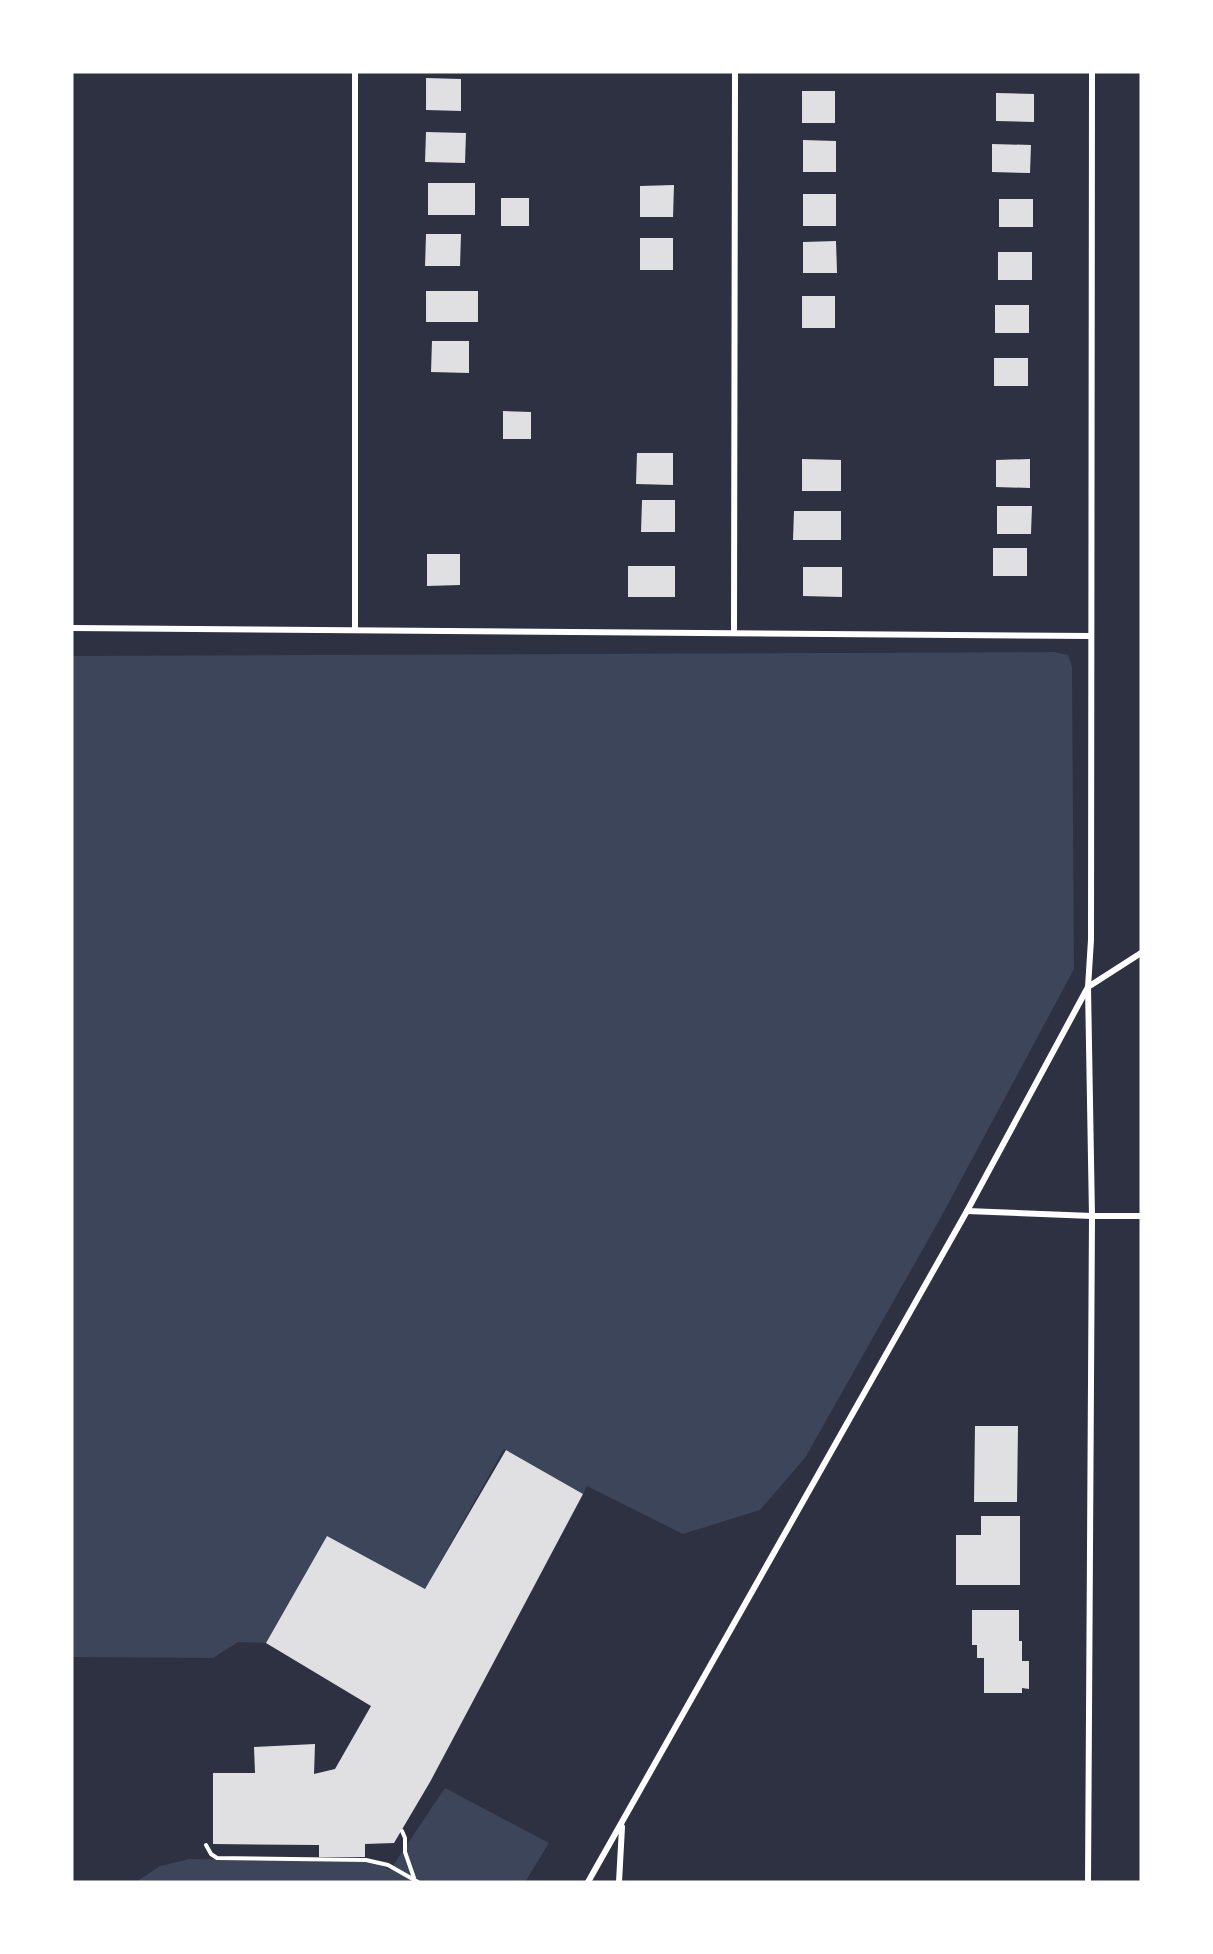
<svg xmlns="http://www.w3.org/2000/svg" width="1213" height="1954" viewBox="0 0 1213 1954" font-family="Figtree,sans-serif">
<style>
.green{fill:#3c4559}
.building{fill:#e0e0e3}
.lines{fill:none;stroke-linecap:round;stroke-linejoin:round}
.path{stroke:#fff;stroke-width:4}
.minor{stroke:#fff;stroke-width:6}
</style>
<rect width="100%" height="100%" fill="#2d3142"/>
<g class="green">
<path d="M 1055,652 L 1068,655 L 1072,667 L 1074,969 L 941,1217 L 805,1458 L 760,1510 L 683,1534 L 587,1486 L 583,1494 L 504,1449 L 425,1589 L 327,1536 L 266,1643 L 238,1642 L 213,1658 L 72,1657 L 72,656 Z"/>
<path d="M 445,1788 L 549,1843 L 525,1882 L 136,1882 L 160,1866 L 189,1859 L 373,1862 L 390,1870 Z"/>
</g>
<g class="building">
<path d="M 426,78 L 461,79 L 461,111 L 426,110 Z"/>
<rect x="802" y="91" width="33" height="32"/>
<path d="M 996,93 L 1034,94 L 1034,122 L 996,121 Z"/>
<path d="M 426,132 L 466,133 L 465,163 L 425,162 Z"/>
<path d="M 803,140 L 836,141 L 836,172 L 803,172 Z"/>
<path d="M 992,144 L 1031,145 L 1030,173 L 992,172 Z"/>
<rect x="428" y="183" width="47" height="32"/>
<path d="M 674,185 L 673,217 L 640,217 L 640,186 Z"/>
<rect x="803" y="194" width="33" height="32"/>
<rect x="501" y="198" width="28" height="28"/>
<rect x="999" y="199" width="34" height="28"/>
<path d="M 426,234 L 461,234 L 460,266 L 425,266 Z"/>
<rect x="640" y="238" width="33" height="32"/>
<path d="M 836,241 L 837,273 L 803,273 L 803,242 Z"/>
<rect x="998" y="252" width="34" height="28"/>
<rect x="426" y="291" width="52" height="31"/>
<rect x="802" y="296" width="33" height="32"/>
<rect x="995" y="305" width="34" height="28"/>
<path d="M 432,341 L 469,341 L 469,373 L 431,372 Z"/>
<rect x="994" y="358" width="34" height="28"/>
<path d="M 503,411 L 531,412 L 531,439 L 503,439 Z"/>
<path d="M 637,453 L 673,453 L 673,485 L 636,484 Z"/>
<path d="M 802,459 L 841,460 L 841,491 L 802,491 Z"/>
<path d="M 1030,459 L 1030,488 L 996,487 L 996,460 Z"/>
<path d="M 642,500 L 675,500 L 675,532 L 641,532 Z"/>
<path d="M 997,506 L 1032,506 L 1031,534 L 997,534 Z"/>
<path d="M 794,511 L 841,511 L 841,540 L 793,540 Z"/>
<rect x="993" y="548" width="34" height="28"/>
<path d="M 427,554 L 460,554 L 460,585 L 427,586 Z"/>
<rect x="628" y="566" width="47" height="31"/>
<path d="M 803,567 L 842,567 L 842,597 L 803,596 Z"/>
<path d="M 975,1426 L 1018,1426 L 1017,1502 L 974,1502 Z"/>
<path d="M 506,1450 L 583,1494 L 430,1782 L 394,1843 L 365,1844 L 365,1857 L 319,1857 L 319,1845 L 213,1844 L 213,1773 L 255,1773 L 254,1747 L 315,1744 L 314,1774 L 335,1769 L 371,1706 L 266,1643 L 327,1536 L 425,1589 Z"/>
<path d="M 981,1516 L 1020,1516 L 1020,1585 L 956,1585 L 956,1535 L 981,1535 Z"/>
<path d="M 972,1610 L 1019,1610 L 1019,1641 L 1022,1641 L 1022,1661 L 1029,1661 L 1029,1689 L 1022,1688 L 1022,1693 L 984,1693 L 984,1658 L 977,1658 L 977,1645 L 972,1645 Z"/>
</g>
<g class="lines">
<g class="path">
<path d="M 402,1831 L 405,1838 L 405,1852 L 414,1878"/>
<path d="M 206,1845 L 211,1854 L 217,1858 L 366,1860 L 388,1865 L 418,1882"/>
</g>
<g class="minor">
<path d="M 72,628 L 1091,636"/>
<path d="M 355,630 L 355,72"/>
<path d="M 734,633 L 735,72"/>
<path d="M 967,1211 L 1092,1216 L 1141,1216"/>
<path d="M 588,1882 L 967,1211 L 1088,987 L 1141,953"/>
<path d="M 619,1882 L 622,1827"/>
<path d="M 1088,1882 L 1092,1216 L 1088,987 L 1091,940 L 1092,72"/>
</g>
</g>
<rect width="1213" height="1954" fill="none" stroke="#ffffff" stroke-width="147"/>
</svg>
